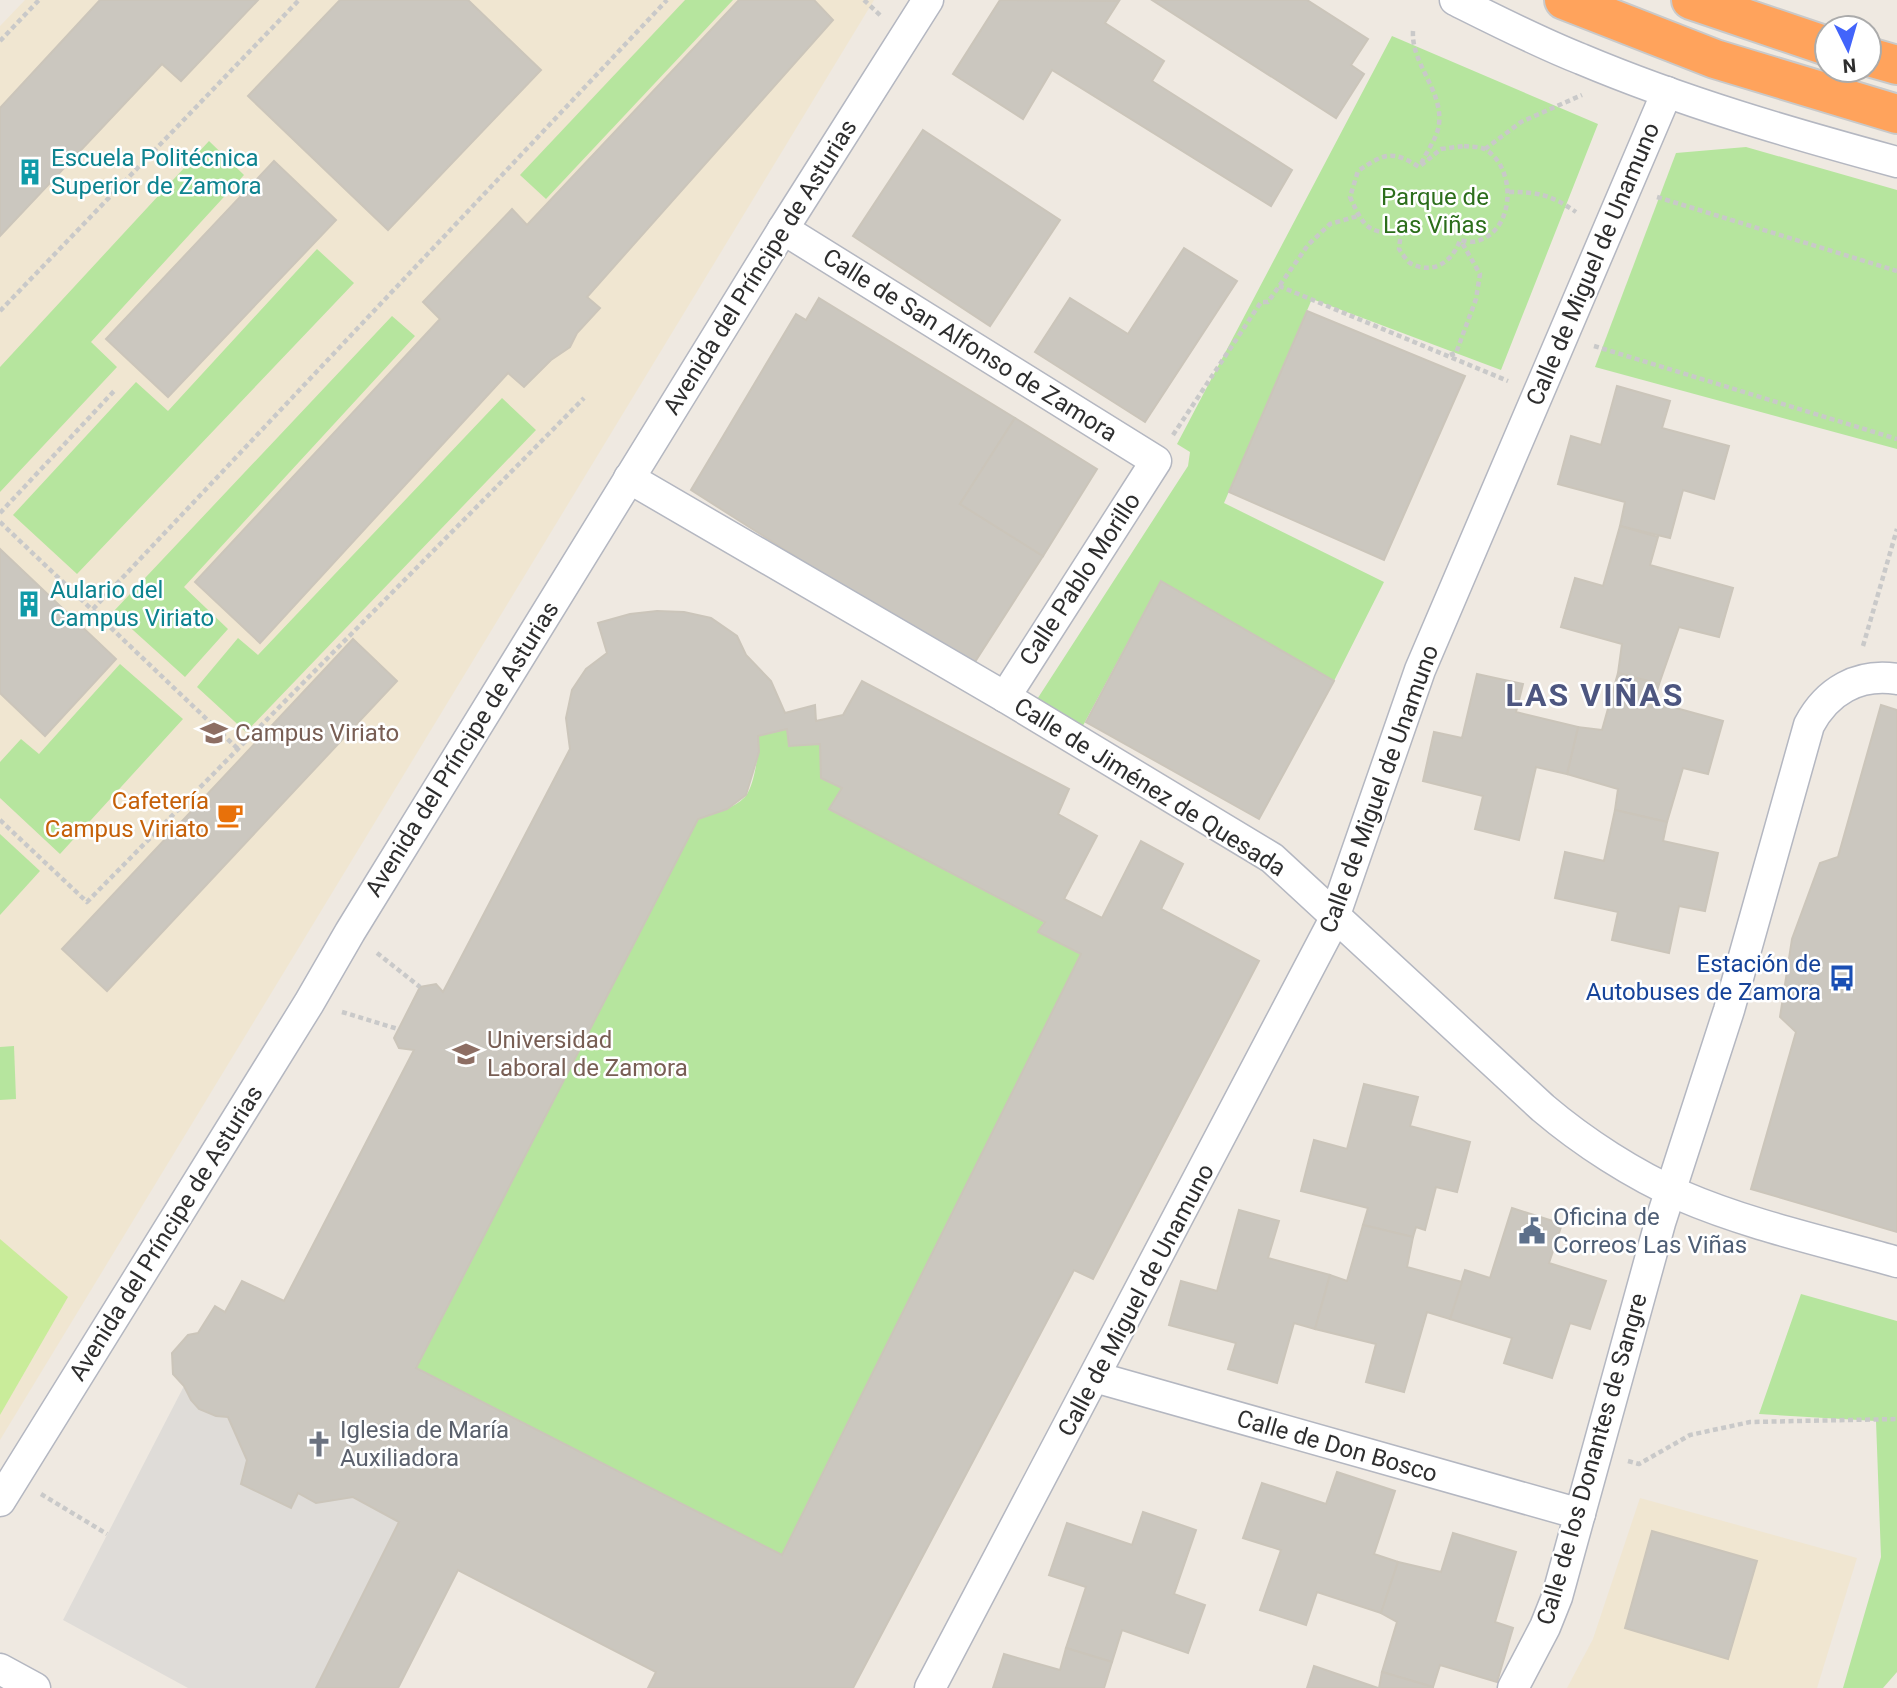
<svg xmlns="http://www.w3.org/2000/svg" width="1897" height="1688" viewBox="0 0 1897 1688" font-family="Roboto,sans-serif">
<style>
.education{fill:#f0e6d1}
.green{fill:#b6e59e}
.pitch{fill:#c9ec9a}
.plaza{fill:#dfdcd8}
.building{fill:#cbc7bf;stroke:#cbc5ba;stroke-width:2;fill-rule:evenodd}
.lines{fill:none;stroke-linecap:round;stroke-linejoin:round}
.street-casing{stroke:#b4b7c1;stroke-width:33}
.highway-casing{stroke:#c9c9c9;stroke-width:42}
.path{stroke:#c9c9c9;stroke-width:4.5;stroke-dasharray:5 3.5;stroke-linecap:butt}
.street{stroke:#fff;stroke-width:30}
.highway{stroke:#ffa35c;stroke-width:38}
.labels{text-anchor:middle;stroke-width:5;stroke-linejoin:round;paint-order:stroke}
.culture-label{font-size:24px;fill:#0d838f;stroke:#fff;text-anchor:start}
.park-label{font-size:24px;fill:#2c6e1b;stroke:#fff}
.street-label{font-size:24px;fill:#2e2e2e;stroke:#fff}
.education-label{font-size:24px;fill:#785e54;stroke:#fff;text-anchor:start}
.food-label{font-size:24px;fill:#c56008;stroke:#fff;text-anchor:end}
.transit-label{font-size:24px;fill:#164399;stroke:#fff;text-anchor:end}
.service-label{font-size:24px;fill:#4e5e75;stroke:#fff;text-anchor:start}
.worship-label{font-size:24px;fill:#5b616d;stroke:#fff;text-anchor:start}
.district-label{font-size:32px;font-weight:bold;letter-spacing:2px;fill:#4d5680;stroke:#fff}
</style>
<rect width="100%" height="100%" fill="#efe9e1"/>
<g class="education">
<path d="M 25,0 L 874,0 L 0,1440 L 0,26 Z"/>
<path d="M 1640,1498 L 1857,1558 L 1817,1688 L 1567,1688 L 1593,1639 Z"/>
</g>
<g class="green">
<path d="M 685,0 L 733,0 L 546,199 L 520,175 Z"/>
<path d="M 1392,36 L 1598,124 L 1501,370 L 1312,299 L 1224,503 L 1384,582 L 1334,681 L 1161,581 L 1079,733 L 1034,704 L 1188,466 L 1190,452 L 1177,444 Z"/>
<path d="M 209,141 L 244,175 L 91,342 L 117,367 L 0,492 L 0,367 Z"/>
<path d="M 1746,147 L 1897,190 L 1897,449 L 1595,367 L 1676,153 Z"/>
<path d="M 317,249 L 354,283 L 77,574 L 13,515 L 136,382 L 168,411 Z"/>
<path d="M 392,316 L 415,336 L 184,587 L 228,629 L 185,677 L 113,612 Z"/>
<path d="M 502,398 L 536,430 L 246,732 L 197,687 L 238,638 L 258,655 Z"/>
<path d="M 120,664 L 183,719 L 60,854 L 0,798 L 0,762 L 21,739 L 39,754 Z"/>
<path d="M 787,729 L 789,746 L 820,744 L 821,778 L 842,788 L 829,809 L 1044,922 L 1038,932 L 1081,954 L 782,1555 L 416,1368 L 698,819 C 714,813 733,809 745,797 C 755,785 759,751 758,736 Z"/>
<path d="M 0,834 L 40,871 L 0,915 Z"/>
<path d="M 14,1046 L 16,1099 L 0,1100 L 0,1047 Z"/>
<path d="M 1801,1294 L 1897,1321 L 1897,1672 L 1883,1688 L 1843,1688 L 1881,1557 L 1876,1421 L 1759,1414 Z"/>
</g>
<path class="pitch" d="M 0,1239 L 68,1297 L 0,1415 Z"/>
<path class="plaza" d="M 184,1386 L 191,1400 L 199,1409 L 216,1416 L 228,1417 L 247,1460 L 242,1484 L 291,1508 L 298,1493 L 316,1503 L 353,1497 L 399,1522 L 316,1688 L 188,1688 L 63,1620 Z"/>
<g class="building">
<path d="M 100,0 L 258,0 L 181,81 L 162,64 L 0,236 L 0,108 Z"/>
<path d="M 340,0 L 468,0 L 541,70 L 388,230 L 248,96 Z"/>
<path d="M 739,0 L 814,0 L 833,20 L 587,297 L 600,308 L 577,333 L 570,347 L 551,360 L 524,387 L 508,373 L 260,643 L 195,582 L 440,319 L 423,302 L 512,209 L 527,225 Z"/>
<path d="M 1000,0 L 1119,1 L 1105,23 L 1164,61 L 1152,81 L 1292,170 L 1271,206 L 1052,70 L 1023,119 L 953,74 Z"/>
<path d="M 1152,0 L 1307,0 L 1368,39 L 1351,65 L 1364,74 L 1336,118 Z"/>
<path d="M 923,130 L 1060,220 L 990,326 L 853,236 Z"/>
<path d="M 274,161 L 336,220 L 168,397 L 106,339 Z"/>
<path d="M 1184,248 L 1237,281 L 1145,422 L 1035,352 L 1070,298 L 1128,334 Z"/>
<path d="M 819,298 L 1015,418 L 960,504 L 1043,556 L 971,668 L 691,490 L 796,314 L 806,320 Z"/>
<path d="M 1307,311 L 1465,376 L 1384,560 L 1229,492 Z"/>
<path d="M 1617,386 L 1670,401 L 1662,428 L 1729,446 L 1714,499 L 1683,490 L 1670,538 L 1620,526 L 1625,502 L 1558,484 L 1571,436 L 1601,445 Z"/>
<path d="M 1015,418 L 1097,469 L 1043,556 L 960,504 Z"/>
<path d="M 1620,526 L 1658,537 L 1650,565 L 1733,588 L 1719,637 L 1679,627 L 1659,684 L 1618,673 L 1622,644 L 1561,627 L 1575,578 L 1603,586 Z"/>
<path d="M 0,549 L 116,659 L 45,736 L 0,693 Z"/>
<path d="M 1161,581 L 1334,681 L 1259,819 L 1086,722 Z"/>
<path d="M 657,611 L 684,612 L 711,618 L 737,636 L 746,655 L 771,681 L 785,713 L 815,705 L 816,721 L 843,715 L 862,681 L 1069,789 L 1058,814 L 1097,836 L 1064,899 L 1102,918 L 1141,841 L 1183,864 L 1161,909 L 1259,961 L 1093,1279 L 1074,1270 L 853,1688 L 648,1688 L 656,1672 L 458,1570 L 398,1688 L 316,1688 L 399,1522 L 353,1497 L 316,1503 L 298,1493 L 291,1508 L 241,1484 L 247,1460 L 228,1417 L 216,1416 L 199,1409 L 191,1400 L 184,1386 L 173,1374 L 172,1353 L 188,1335 L 198,1333 L 215,1306 L 225,1312 L 242,1281 L 284,1301 L 414,1050 L 399,1048 L 394,1038 L 420,987 L 436,984 L 443,992 L 570,749 L 566,718 L 572,690 L 586,669 L 607,653 L 598,623 L 630,614 ZM 787,729 L 789,746 L 820,744 L 821,778 L 842,788 L 829,809 L 1045,922 L 1038,932 L 1081,954 L 782,1555 L 416,1368 L 698,819 L 727,809 L 746,795 L 759,752 L 758,736 Z"/>
<path d="M 353,639 L 397,681 L 107,991 L 62,949 Z"/>
<path d="M 1618,673 L 1659,684 L 1654,702 L 1723,721 L 1708,774 L 1683,768 L 1667,822 L 1615,810 L 1618,789 L 1567,774 L 1578,727 L 1602,730 Z"/>
<path d="M 1477,674 L 1523,684 L 1516,712 L 1578,727 L 1567,774 L 1536,767 L 1519,840 L 1475,829 L 1483,796 L 1423,781 L 1434,732 L 1462,738 Z"/>
<path d="M 1881,705 L 1897,710 L 1897,1232 L 1751,1189 L 1796,1032 L 1780,1017 L 1792,939 L 1820,863 L 1838,857 Z"/>
<path d="M 1615,810 L 1667,822 L 1663,841 L 1718,853 L 1705,911 L 1679,906 L 1669,953 L 1612,940 L 1618,912 L 1555,898 L 1565,852 L 1604,861 Z"/>
<path d="M 1364,1084 L 1418,1097 L 1410,1126 L 1470,1142 L 1457,1192 L 1436,1187 L 1425,1230 L 1416,1227 L 1413,1237 L 1363,1225 L 1368,1208 L 1301,1191 L 1314,1140 L 1347,1149 Z"/>
<path d="M 1512,1208 L 1562,1224 L 1549,1263 L 1606,1281 L 1590,1329 L 1570,1323 L 1552,1378 L 1504,1363 L 1512,1338 L 1450,1319 L 1465,1270 L 1490,1278 Z"/>
<path d="M 1239,1210 L 1279,1221 L 1268,1258 L 1330,1275 L 1315,1329 L 1294,1323 L 1277,1383 L 1228,1369 L 1236,1343 L 1169,1325 L 1181,1281 L 1217,1291 Z"/>
<path d="M 1363,1225 L 1413,1237 L 1407,1267 L 1462,1282 L 1450,1319 L 1427,1312 L 1404,1392 L 1366,1382 L 1376,1344 L 1315,1329 L 1330,1275 L 1347,1281 Z"/>
<path d="M 1337,1472 L 1395,1491 L 1374,1554 L 1398,1562 L 1381,1613 L 1317,1592 L 1306,1625 L 1260,1610 L 1281,1550 L 1243,1538 L 1262,1483 L 1326,1504 Z"/>
<path d="M 1143,1512 L 1196,1530 L 1174,1594 L 1205,1605 L 1188,1653 L 1122,1630 L 1112,1662 L 1066,1648 L 1086,1587 L 1049,1575 L 1067,1523 L 1132,1545 Z"/>
<path d="M 1652,1531 L 1757,1561 L 1728,1659 L 1625,1628 Z"/>
<path d="M 1453,1533 L 1516,1552 L 1495,1622 L 1513,1628 L 1497,1682 L 1440,1665 L 1433,1687 L 1382,1672 L 1397,1622 L 1381,1613 L 1398,1562 L 1441,1572 Z"/>
<path d="M 1066,1648 L 1112,1662 L 1104,1688 L 993,1688 L 1004,1654 L 1060,1670 Z"/>
<path d="M 1314,1666 L 1378,1688 L 1307,1688 Z"/>
<path d="M 1382,1672 L 1433,1687 L 1433,1688 L 1379,1688 Z"/>
</g>
<g class="lines">
<g class="street-casing">
<g id="street">
<path d="M 1455,0 C 1497,21 1538,42 1581,59 C 1683,102 1790,133 1897,162"/>
<path d="M 783,229 L 1156,461 L 1005,697"/>
<path d="M 629,478 L 1005,697 L 1272,858 L 1543,1108 C 1583,1142 1634,1175 1682,1196 C 1749,1225 1827,1242 1897,1262"/>
<path d="M 1095,1377 L 1580,1514"/>
<path d="M 0,1501 L 309,1003 L 350,932 L 783,229 L 928,0"/>
<path d="M 0,1669 L 35,1688"/>
<path d="M 930,1688 L 1331,926 L 1420,670 L 1667,92"/>
<path d="M 1513,1688 L 1545,1627 L 1557,1597 L 1660,1223 L 1729,1010 L 1809,725 C 1827,691 1858,673 1897,679"/>
</g>
</g>
<g class="highway-casing">
<g id="highway">
<path d="M 1564,0 L 1715,59 L 1897,114"/>
<path d="M 1691,0 L 1827,46"/>
<path d="M 1869,57 L 1897,65"/>
</g>
</g>
<g class="path">
<path d="M 864,0 L 881,16"/>
<path d="M 1413,31 C 1411,64 1443,90 1439,124 C 1438,137 1426,152 1421,164"/>
<path d="M 0,41 L 39,0"/>
<path d="M 1464,146 C 1470,147 1481,146 1486,150 C 1517,169 1515,231 1477,241 C 1473,243 1465,241 1460,240 C 1453,261 1433,276 1410,263 C 1406,260 1402,253 1399,249 L 1401,232 C 1367,235 1363,225 1350,197 L 1358,171 C 1384,154 1391,149 1419,167 L 1441,149 Z"/>
<path d="M 1485,149 L 1521,122 L 1582,95"/>
<path d="M 1509,192 C 1539,192 1551,195 1576,212"/>
<path d="M 1657,197 L 1897,271"/>
<path d="M 1279,286 L 1508,381"/>
<path d="M 0,311 L 299,0"/>
<path d="M 1594,346 L 1897,439"/>
<path d="M 1450,355 L 1456,353 L 1476,299 L 1480,274 L 1461,241"/>
<path d="M 1173,435 L 1261,302 L 1268,302 L 1308,245 L 1330,224 L 1358,216"/>
<path d="M 0,513 L 115,390"/>
<path d="M 0,522 L 238,749"/>
<path d="M 93,609 L 667,0"/>
<path d="M 1863,646 L 1897,529"/>
<path d="M 0,820 L 87,902 L 584,398"/>
<path d="M 377,953 L 420,987"/>
<path d="M 342,1012 L 398,1029"/>
<path d="M 1628,1461 L 1639,1464 L 1690,1435 L 1750,1422 L 1897,1419"/>
<path d="M 41,1494 L 107,1534"/>
</g>
<use href="#street" class="street"/>
<use href="#highway" class="highway"/>
</g>
<defs>
<g id="building-bare" transform="scale(2.1)"><path d="M-4-6H4V6H1V3H-1V6H-4ZM-2.5-4.3h1.7v1.8h-1.7ZM.8-4.3h1.7v1.8H.8ZM-2.5-1h1.7V.8h-1.7ZM.8-1h1.7V.8H.8Z" fill="#0f9aa8" stroke="#fff" stroke-width="2.5" paint-order="stroke"/></g>
<g id="university-bare" transform="scale(2.1)"><path d="M0-5L7-2L0 1L-7-2ZM-4 1L0 2.5L4 1V4Q0 6-4 4Z" fill="#8d6e63" stroke="#fff" stroke-width="2.5" paint-order="stroke"/></g>
<g id="cafe-bare" transform="scale(2.1)"><path d="M-5.5-4.5H6V0H3Q3 3.5 0 3.5H-2.5Q-5.5 3.5-5.5 0ZM3-3.2v2h1.7v-2ZM-6 4.5H4V6H-6Z" fill="#e8710a" stroke="#fff" stroke-width="2.5" paint-order="stroke"/></g>
<g id="bus-bare" transform="scale(2.1)"><path d="M-5-6H5V4H4V6H2V4H-2V6H-4V4H-5ZM-3.5-4V0h7V-4ZM-3.5 1.2v1.5H-2V1.2ZM2 1.2v1.5H3.5V1.2Z" fill="#1a4fb4" stroke="#fff" stroke-width="2.5" paint-order="stroke"/></g>
<g id="civic-bare" transform="scale(2.1)"><path d="M-.6-6.5H3V-4.5H.6V-3L4-1V1h2V6H-6V1h2V-1L-.6-3ZM-1.2 2.5V6h2.4V2.5Z" fill="#5c6f8a" stroke="#fff" stroke-width="2.5" paint-order="stroke"/></g>
<g id="church-bare" transform="scale(2.1)"><path d="M-1.2-6h2.4v3.5h3.3v2.4h-3.3V6h-2.4V-.1h-3.3v-2.4h3.3Z" fill="#6b7280" stroke="#fff" stroke-width="2.5" paint-order="stroke"/></g>
</defs>
<g fill-rule="evenodd">
<use href="#building-bare" x="30" y="172"/>
<use href="#building-bare" x="29" y="604"/>
<use href="#university-bare" x="214" y="733"/>
<use href="#cafe-bare" x="230" y="815"/>
<use href="#bus-bare" x="1842" y="978"/>
<use href="#university-bare" x="466" y="1054"/>
<use href="#civic-bare" x="1532" y="1231"/>
<use href="#church-bare" x="319" y="1444"/>
</g>
<g class="labels">
<g class="culture-label">
<text x="51" y="166">Escuela Politécnica<tspan x="51" dy="28">Superior de Zamora</tspan></text>
<text x="50" y="598">Aulario del<tspan x="50" dy="28">Campus Viriato</tspan></text>
</g>
<g class="park-label">
<text x="1435" y="205">Parque de<tspan x="1435" dy="28">Las Viñas</tspan></text>
</g>
<g class="street-label">
<text transform="translate(1593 264) rotate(-67)" y="8">Calle de Miguel de Unamuno</text>
<text transform="translate(760 267) rotate(-58)" y="8">Avenida del Príncipe de Asturias</text>
<text transform="translate(970 345) rotate(32)" y="8">Calle de San Alfonso de Zamora</text>
<text transform="translate(1080 579) rotate(-57)" y="8">Calle Pablo Morillo</text>
<text transform="translate(462 749) rotate(-58)" y="8">Avenida del Príncipe de Asturias</text>
<text transform="translate(1150 787) rotate(32)" y="8">Calle de Jiménez de Quesada</text>
<text transform="translate(1379 789) rotate(-70)" y="8">Calle de Miguel de Unamuno</text>
<text transform="translate(166 1233) rotate(-58)" y="8">Avenida del Príncipe de Asturias</text>
<text transform="translate(1136 1300) rotate(-62)" y="8">Calle de Miguel de Unamuno</text>
<text transform="translate(1337 1446) rotate(16)" y="8">Calle de Don Bosco</text>
<text transform="translate(1592 1459) rotate(-74)" y="8">Calle de los Donantes de Sangre</text>
</g>
<g class="education-label">
<text x="235" y="741">Campus Viriato</text>
<text x="487" y="1048">Universidad<tspan x="487" dy="28">Laboral de Zamora</tspan></text>
</g>
<g class="food-label">
<text x="209" y="809">Cafetería<tspan x="209" dy="28">Campus Viriato</tspan></text>
</g>
<g class="transit-label">
<text x="1821" y="972">Estación de<tspan x="1821" dy="28">Autobuses de Zamora</tspan></text>
</g>
<g class="service-label">
<text x="1553" y="1225">Oficina de<tspan x="1553" dy="28">Correos Las Viñas</tspan></text>
</g>
<g class="worship-label">
<text x="340" y="1438">Iglesia de María<tspan x="340" dy="28">Auxiliadora</tspan></text>
</g>
<g class="district-label">
<text x="1595" y="706">LAS VIÑAS</text>
</g>
</g>
<g transform="translate(1848 49) rotate(175)"><circle r="33" fill="#ffffff" stroke="#ababab" stroke-width="2"/>
<path d="M0-5L12 26L0 18L-12 26Z" fill="#4264fb"/>
<text y="-10" font-size="19" font-weight="bold" text-anchor="middle" fill="#2e2e2e">N</text>
</g>
</svg>
